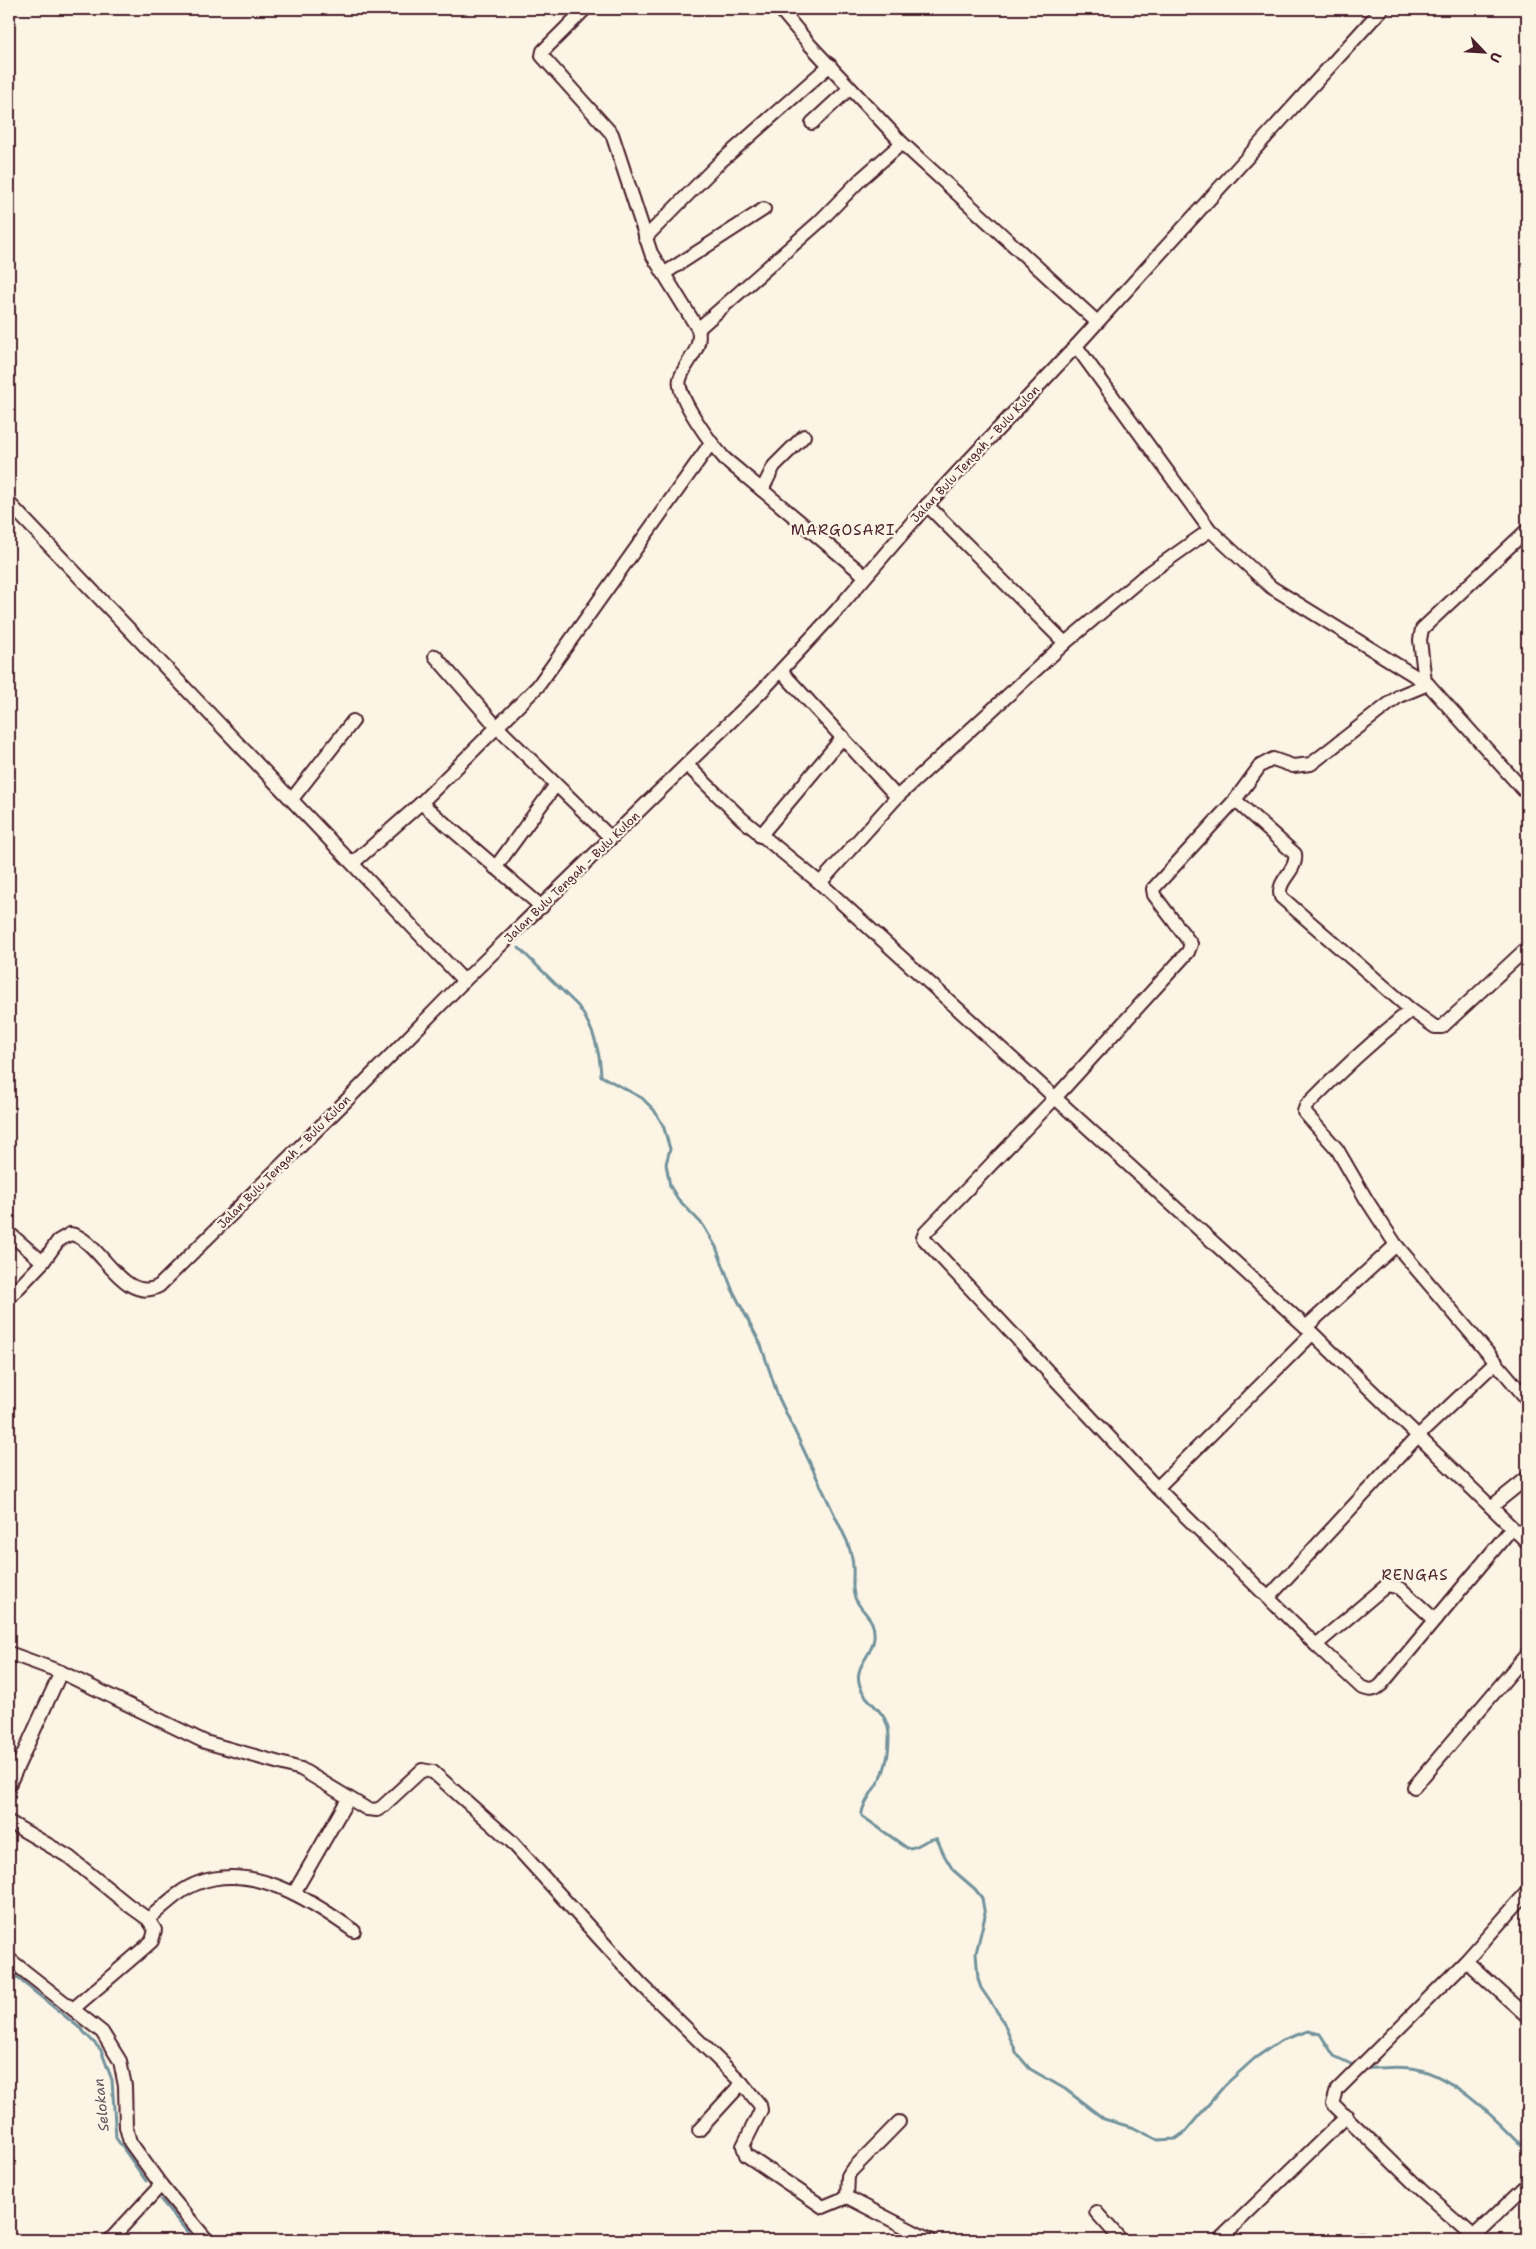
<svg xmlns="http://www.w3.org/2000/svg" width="1536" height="2249" viewBox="0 0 1536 2249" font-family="'Shantell Sans',sans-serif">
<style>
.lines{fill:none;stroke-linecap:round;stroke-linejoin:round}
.stream{stroke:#72929c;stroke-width:3}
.street-casing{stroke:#4a1f2b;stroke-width:16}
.street{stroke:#fcf5e5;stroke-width:12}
.labels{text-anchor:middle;stroke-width:4.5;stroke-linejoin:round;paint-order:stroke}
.street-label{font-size:12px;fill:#4a1f2b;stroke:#fcf5e5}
.water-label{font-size:14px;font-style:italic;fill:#5b4f5a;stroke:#fcf5e5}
.quarter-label{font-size:15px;letter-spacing:1px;fill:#4a1f2b;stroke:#fcf5e5}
</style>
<rect width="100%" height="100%" fill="#fcf5e5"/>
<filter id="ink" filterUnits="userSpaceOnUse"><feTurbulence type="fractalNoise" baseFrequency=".02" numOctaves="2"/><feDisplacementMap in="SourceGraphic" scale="10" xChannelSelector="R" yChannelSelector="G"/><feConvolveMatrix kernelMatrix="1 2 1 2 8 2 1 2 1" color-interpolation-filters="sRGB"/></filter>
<g filter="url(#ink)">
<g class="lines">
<g class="stream">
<path d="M 519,948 L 578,1006 C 593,1027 600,1050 601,1076 L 642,1098 L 654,1110 L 663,1125 L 670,1149 L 666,1164 L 670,1186 L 678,1199 L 703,1225 L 716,1247 L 732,1289 L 761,1345 L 778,1396 L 847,1541 C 850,1550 853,1558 853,1567 C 854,1578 851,1588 855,1598 C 862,1614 876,1617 874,1638 C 873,1655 855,1664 859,1683 C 865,1706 890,1708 889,1739 C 889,1750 887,1762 883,1773 C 878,1785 860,1806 862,1816 L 907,1848 C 919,1849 926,1837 937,1839 L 944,1855 L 953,1870 L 975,1889 L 982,1898 L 985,1916 L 976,1953 L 978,1979 L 981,1988 L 1002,2019 L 1017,2054 L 1030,2069 L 1065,2089 L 1104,2119 L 1134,2128 L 1158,2140 L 1175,2139 L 1185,2132 L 1225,2085 L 1255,2058 L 1280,2041 L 1308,2031 L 1320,2034 L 1334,2056 L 1355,2066"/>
<path d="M 9,1971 L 81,2029 L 101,2050 L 112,2080 L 116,2138 L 146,2181"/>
<path d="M 1363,2068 C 1382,2069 1399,2065 1417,2069 C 1457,2078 1499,2122 1527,2151"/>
<path d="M 161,2200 L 194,2240"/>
</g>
<g class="street-casing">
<g id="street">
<path d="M 585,9 L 543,51 L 542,56 L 612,134 L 651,253 L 698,329 C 703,350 686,360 680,379 C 675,396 713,446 725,459 L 865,576"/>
<path d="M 780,9 L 810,45 L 902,143 L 1097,322"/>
<path d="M 812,123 L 850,88"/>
<path d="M 645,238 L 719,163 L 830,65"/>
<path d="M 665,273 L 764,209"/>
<path d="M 698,329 L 819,222 L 861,179 L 902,143"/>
<path d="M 1076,346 L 1210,530 L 1271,587 L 1428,684 L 1527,794"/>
<path d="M 762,490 L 774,466 L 804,436"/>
<path d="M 9,503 L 464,981"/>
<path d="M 927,505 L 1065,643"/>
<path d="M 435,656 L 496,726 L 611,838"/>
<path d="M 781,671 L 897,797"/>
<path d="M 1425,682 L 1420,640 L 1422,629 L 1527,530"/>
<path d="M 1428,684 L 1399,696 L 1311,764 L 1293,766 L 1273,759 L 1260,766 L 1235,800 L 1153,889 L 1154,895 L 1191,944 L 1188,952 L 1055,1098 L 925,1233 L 923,1238 L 1157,1488 L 1316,1645 L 1361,1687 C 1370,1691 1374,1691 1381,1685 L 1512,1528"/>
<path d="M 687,765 L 742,819 L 820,883 L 1306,1327 L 1527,1542"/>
<path d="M 292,799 L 353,721"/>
<path d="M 1235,800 L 1295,854 C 1298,871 1275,881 1281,897 L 1411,1010 L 1435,1027 L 1442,1027 L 1527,948"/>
<path d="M 421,803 L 542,907"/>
<path d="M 760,836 L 843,737"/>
<path d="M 353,863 L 421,803 L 538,686 L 711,443"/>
<path d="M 495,868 L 555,786"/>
<path d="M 820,883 L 897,797 L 1065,643 L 1142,578 L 1210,530"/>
<path d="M 1411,1010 C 1374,1040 1339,1072 1306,1106 L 1304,1112 L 1337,1149 L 1366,1199 L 1396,1245 L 1527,1399"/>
<path d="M 9,1233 L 43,1262"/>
<path d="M 9,1298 L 43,1262 L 58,1241 L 70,1234 C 99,1237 122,1306 159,1286 L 343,1104 L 464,981 L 760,693 L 837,610 L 927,505 L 1076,346 L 1382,9"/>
<path d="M 1306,1327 L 1396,1245"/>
<path d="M 1157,1488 L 1312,1334"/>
<path d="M 1491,1507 L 1527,1478"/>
<path d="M 1269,1597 L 1417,1437 L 1496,1362"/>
<path d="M 1316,1645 L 1387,1585 L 1400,1588 L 1435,1620"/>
<path d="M 9,1653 L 61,1672 L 205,1742 L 301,1769 L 367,1809 L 377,1810 L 382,1807 L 422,1770 L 433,1772 L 511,1841 L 640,1983 L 742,2083 L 760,2105 L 761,2110 L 743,2146 L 746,2155 L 823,2207 L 847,2197"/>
<path d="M 9,1785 L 61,1672"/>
<path d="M 1414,1787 L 1527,1654"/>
<path d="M 9,1822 L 69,1857 L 127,1904 L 148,1919 L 155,1930 L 152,1941 L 143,1949 L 73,2009"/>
<path d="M 294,1893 L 348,1799"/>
<path d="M 148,1919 C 164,1906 179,1890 198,1883 C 253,1862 311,1900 354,1931"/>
<path d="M 9,1959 L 102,2032 L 120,2061 L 125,2086 L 126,2127 L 130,2142 L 161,2185 L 207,2240"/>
<path d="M 1466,1961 L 1527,2016"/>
<path d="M 699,2130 L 742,2083"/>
<path d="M 847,2197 L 848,2176 L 851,2171 L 899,2122"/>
<path d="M 847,2197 L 930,2240"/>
<path d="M 1096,2212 L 1121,2240"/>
<path d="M 1474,2236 L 1527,2185"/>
<path d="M 110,2240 L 161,2185"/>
<path d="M 1219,2240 L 1347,2116"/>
<path d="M 1360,2240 L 1361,2239"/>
<path d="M 1478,2240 L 1421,2190 L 1333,2104 L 1337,2090 L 1466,1961 L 1527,1892"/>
</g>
</g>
<use href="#street" class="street"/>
</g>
</g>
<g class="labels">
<g class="street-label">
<text transform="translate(975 454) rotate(-47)" y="4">Jalan Bulu Tengah - Bulu Kulon</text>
<text transform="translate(572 877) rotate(-44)" y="4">Jalan Bulu Tengah - Bulu Kulon</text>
<text transform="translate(284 1162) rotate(-45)" y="4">Jalan Bulu Tengah - Bulu Kulon</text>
</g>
<g class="water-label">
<text transform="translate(101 2105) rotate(-96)" y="5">Selokan</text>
</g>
<g class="quarter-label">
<text x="843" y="535">MARGOSARI</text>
<text x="1415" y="1580">RENGAS</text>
</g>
</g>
<rect width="1536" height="2249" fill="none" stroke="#fcf5e5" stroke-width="30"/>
<rect x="15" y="15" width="1506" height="2219" fill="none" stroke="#4a1f2b" stroke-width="2" filter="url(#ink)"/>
<g transform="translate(1484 52) rotate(115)" stroke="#fcf5e5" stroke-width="4" paint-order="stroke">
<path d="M0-4L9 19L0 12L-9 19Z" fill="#4a1f2b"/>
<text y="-8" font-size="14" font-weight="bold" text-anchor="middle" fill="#4a1f2b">U</text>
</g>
</svg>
